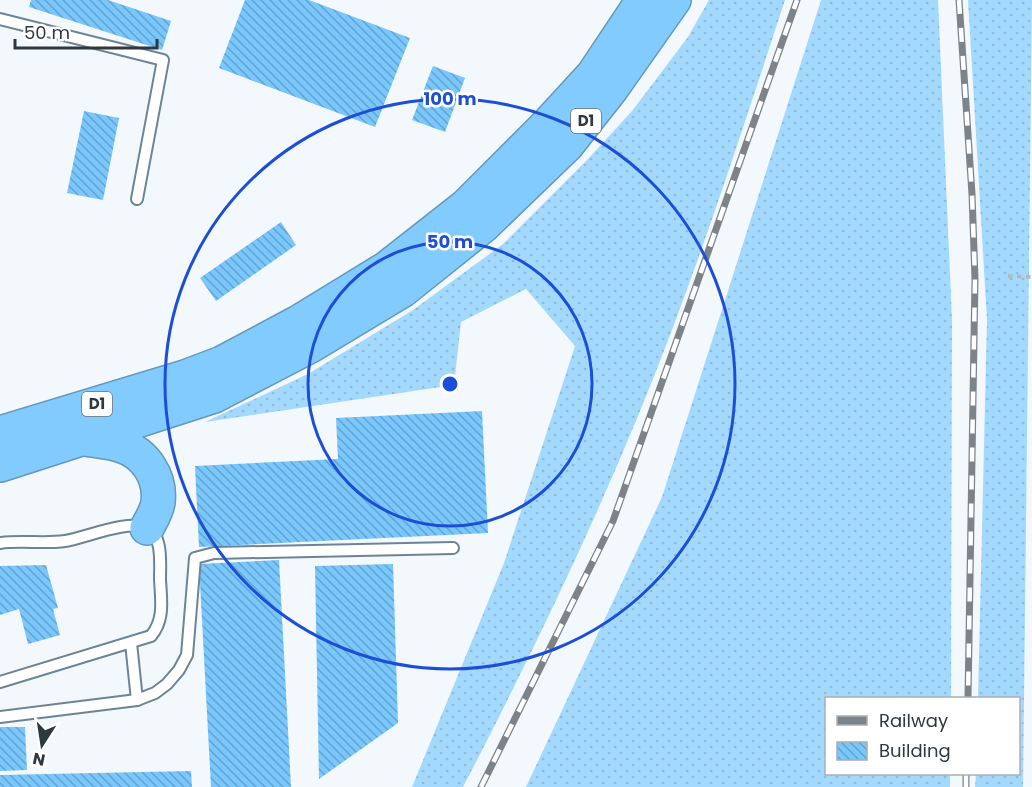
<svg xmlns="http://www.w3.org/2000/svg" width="1032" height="787" viewBox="0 0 1032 787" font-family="Poppins,sans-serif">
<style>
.grass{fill:url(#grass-dots)}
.building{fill:url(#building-back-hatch)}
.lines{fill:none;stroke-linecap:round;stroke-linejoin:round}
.lane-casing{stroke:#6d8496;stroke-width:14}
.highway-casing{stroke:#6598bb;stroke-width:36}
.path{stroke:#b3babf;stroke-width:4;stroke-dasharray:4.5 4.5;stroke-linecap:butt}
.lane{stroke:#fff;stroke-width:10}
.highway{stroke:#82cbfe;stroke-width:33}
.rail-casing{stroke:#7c848a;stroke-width:7}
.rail{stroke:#fff;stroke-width:4.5;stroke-dasharray:14;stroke-linecap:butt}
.ring{fill:none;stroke:#1d4ed8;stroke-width:3}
.labels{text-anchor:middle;stroke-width:5;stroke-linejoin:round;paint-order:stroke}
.shield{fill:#fff;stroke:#6d7479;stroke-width:1.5}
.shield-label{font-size:15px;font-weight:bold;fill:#2e383f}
.centre{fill:#1d4ed8;stroke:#fff;stroke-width:3}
.ring-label{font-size:18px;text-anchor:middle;font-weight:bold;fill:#1d4ed8;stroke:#fff;stroke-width:5;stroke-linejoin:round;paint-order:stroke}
</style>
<defs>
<pattern id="grass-dots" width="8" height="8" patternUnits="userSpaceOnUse" patternTransform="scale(1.5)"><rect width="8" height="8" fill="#a4d9fe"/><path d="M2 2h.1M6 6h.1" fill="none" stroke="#8ebbdb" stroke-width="1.8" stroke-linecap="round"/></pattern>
<pattern id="building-back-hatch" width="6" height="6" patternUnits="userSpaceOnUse" patternTransform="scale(1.5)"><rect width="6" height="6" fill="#79c7fd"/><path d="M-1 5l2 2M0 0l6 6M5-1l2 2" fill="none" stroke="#64a3ce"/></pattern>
</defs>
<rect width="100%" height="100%" fill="#f3f8fc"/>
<g class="grass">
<path d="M 709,0 L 785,0 C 749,110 713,221 672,330 C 613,486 540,639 463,787 L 412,787 L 504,563 L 575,346 L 526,289 L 461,322 L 454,385 L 205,422 L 308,374 L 413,310 L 503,244 L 588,159 L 632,111 L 688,37 Z"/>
<path d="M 821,0 L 938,0 L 952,320 L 951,698 L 826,698 L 826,774 L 950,774 L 950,787 L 526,787 L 662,497 Z"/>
<path d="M 968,0 L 1032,0 L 1023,787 L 975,787 L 976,774 L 1018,774 L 1018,698 L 978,698 L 987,320 Z"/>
</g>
<g class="building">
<path d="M 31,0 L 108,0 L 171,21 L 162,50 L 29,7 Z"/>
<path d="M 245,0 L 309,0 L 410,38 L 375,127 L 219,68 Z"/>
<path d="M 433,66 L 465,78 L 445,132 L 412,120 Z"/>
<path d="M 84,111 L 119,118 L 103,200 L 67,193 Z"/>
<path d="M 281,222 L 296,245 L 216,301 L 200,278 Z"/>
<path d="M 482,411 L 488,533 L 199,547 L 195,466 L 338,459 L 336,418 Z"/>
<path d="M 279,560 L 291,787 L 211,787 L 199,564 Z"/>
<path d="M 393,564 L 398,723 L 319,779 L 315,566 Z"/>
<path d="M 46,565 L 58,608 L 53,609 L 60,635 L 28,644 L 19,609 L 0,615 L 0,566 Z"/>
<path d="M 0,727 L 25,727 L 27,770 L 0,771 Z"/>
<path d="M 191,771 L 192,787 L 0,787 L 0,775 Z"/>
</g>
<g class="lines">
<g class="lane-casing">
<g id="lane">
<path d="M 0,19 L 163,60 L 137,199"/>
<path d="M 0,543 C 21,540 44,544 65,541 C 85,538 128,519 147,528 C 163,535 160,564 160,579 C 161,600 165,619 151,636 L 0,682"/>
<path d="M 131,643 L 137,700"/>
<path d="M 0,717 L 137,700 L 155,693 L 167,684 L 179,670 L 187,655 L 195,558 L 214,553 L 453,548"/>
</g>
</g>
<g class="highway-casing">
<g id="highway">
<path d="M 0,433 L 185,377 L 222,363 L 297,323 L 387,268 L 466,206 L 548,124 L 593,75 L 643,0"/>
<path d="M 85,439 C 97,441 111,442 122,446 C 145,453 161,477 158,502 C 157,511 151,520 147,528"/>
<path d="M 0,465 L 214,396 L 310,346 L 403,290 L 483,226 L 567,145 L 612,88 L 674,0"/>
</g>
</g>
<path class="path" d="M 1008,276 L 1032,277"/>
<use href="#lane" class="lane"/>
<use href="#highway" class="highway"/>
<g class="rail-casing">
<g id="rail">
<path d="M 959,0 L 972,194 L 975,279 L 968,698"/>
<path d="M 481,787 L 613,521 L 797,0"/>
<path d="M 966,787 L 966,774"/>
</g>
</g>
<use href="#rail" class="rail"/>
</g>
<g class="ring">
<circle cx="450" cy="384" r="142"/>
<circle cx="450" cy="384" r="285"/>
</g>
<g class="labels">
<g class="shield">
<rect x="571" y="109" width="30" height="24" rx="4.5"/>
<rect x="82" y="392" width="30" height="24" rx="4.5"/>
</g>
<g class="shield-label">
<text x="586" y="126">D1</text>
<text x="97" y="409">D1</text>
</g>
</g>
<circle cx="450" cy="384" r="9" class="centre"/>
<g class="ring-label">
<text x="450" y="105">100 m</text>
<text x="450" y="248">50 m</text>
</g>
<rect x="825" y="697" width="195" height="78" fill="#ffffff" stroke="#abafb2" stroke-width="1.5"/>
<rect x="837" y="716" width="30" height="9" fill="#7c848a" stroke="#abafb2" stroke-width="1.5"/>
<text x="879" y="727" font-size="18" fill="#2e383f">Railway</text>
<rect x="837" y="742" width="30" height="18" fill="url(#building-back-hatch)" stroke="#abafb2" stroke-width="1.5"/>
<text x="879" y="757" font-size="18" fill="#2e383f">Building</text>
<g transform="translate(42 745) rotate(192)" stroke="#ffffff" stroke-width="4.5" paint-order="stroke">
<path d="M0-4.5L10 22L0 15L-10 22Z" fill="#2e383f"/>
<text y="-9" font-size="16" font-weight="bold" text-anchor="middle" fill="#2e383f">N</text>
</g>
<path d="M15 39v9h142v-9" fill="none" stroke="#2e383f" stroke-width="3"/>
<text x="24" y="39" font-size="18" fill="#2e383f" stroke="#ffffff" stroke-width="4.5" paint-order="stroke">50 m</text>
</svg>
